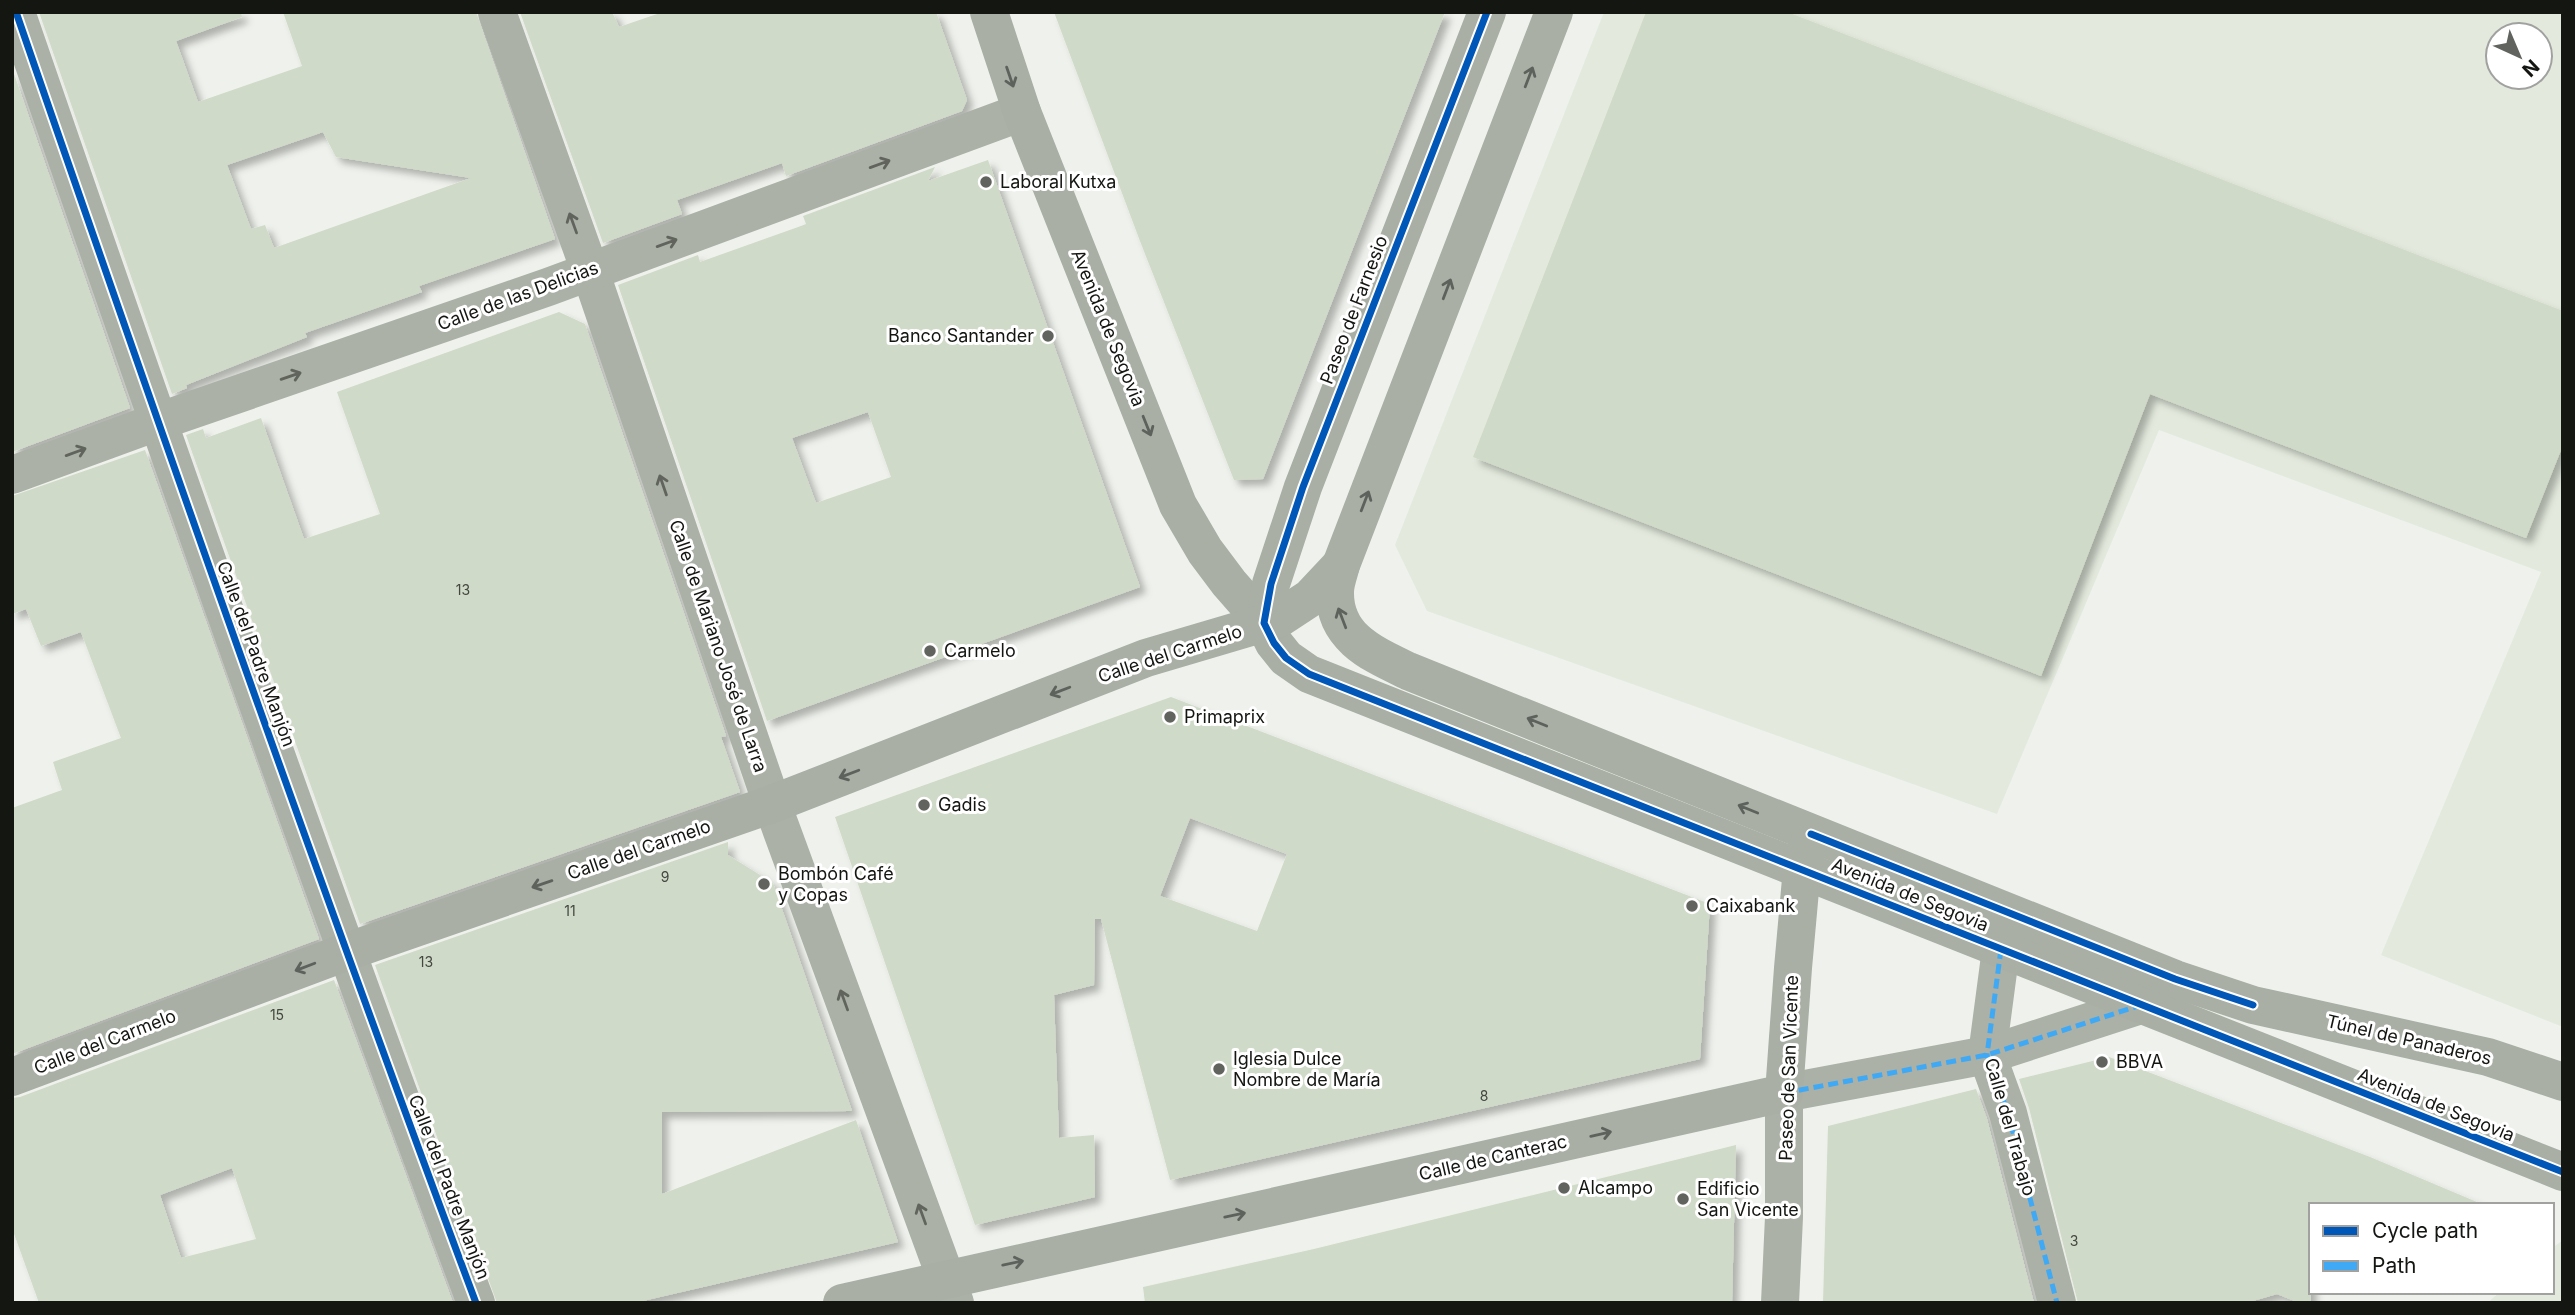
<svg xmlns="http://www.w3.org/2000/svg" width="2575" height="1315" viewBox="0 0 2575 1315" font-family="Inter,sans-serif">
<style>
.built{fill:#e3eadd;fill-rule:evenodd}
.building{fill:#d0dac8;fill-rule:evenodd;filter:url(#shadow)}
.lines{fill:none;stroke-linecap:round;stroke-linejoin:round}
.street{stroke:#abb1a6;stroke-width:38}
.secondary{stroke:#a9afa5;stroke-width:38}
.quiet{stroke:#3fa9f5;stroke-width:5;stroke-dasharray:10 5;stroke-linecap:butt}
.cycleway-casing{stroke:#fff;stroke-width:11}
.cycleway{stroke:#0057b8;stroke-width:7}
.oneway{stroke:#5e625c}
.oneway2{stroke:#60645c}
.poi-dot{fill:#61635e;stroke:#fff;stroke-width:2.5}
.labels{text-anchor:middle;stroke-width:6;stroke-linejoin:round;paint-order:stroke}
.number-label{font-size:14px;fill:#434740}
.poi-label{font-size:18px;fill:#141612;stroke:#fff;text-anchor:start}
.street-label{font-size:18px;fill:#141612;stroke:#fff}
</style>
<defs>
<filter id="shadow"><feDropShadow dx="6" dy="6" stdDeviation="3.5" flood-color="#0004"/></filter>
</defs>
<rect width="100%" height="100%" fill="#eff2ec"/>
<g class="built">
<path d="M 1604,12 L 2563,12 L 2563,1027 L 2381,955 L 2541,572 L 2159,430 L 1997,814 L 1427,611 L 1395,545 ZM 2498,35 L 2540,35 L 2540,77 L 2498,77 Z"/>
<path d="M 2563,1240 L 2563,1303 L 2487,1303 L 2500,1292 L 2552,1292 L 2552,1248 Z"/>
</g>
<g class="building">
<path d="M 39,12 L 241,12 L 242,17 L 176,41 L 198,102 L 302,66 L 283,12 L 476,12 L 555,239 L 419,286 L 422,292 L 305,333 L 307,337 L 186,385 L 187,388 L 172,394 ZM 323,132 L 336,157 L 471,178 L 274,248 L 265,225 L 251,229 L 227,165 Z"/>
<path d="M 520,12 L 612,12 L 619,27 L 663,12 L 936,12 L 967,100 L 962,111 L 786,176 L 782,163 L 677,200 L 682,214 L 603,243 Z"/>
<path d="M 1054,12 L 1445,12 L 1263,479 L 1234,480 L 1140,241 Z"/>
<path d="M 1646,12 L 1787,12 L 2563,311 L 2563,445 L 2526,538 L 2150,394 L 2041,676 L 1473,457 Z"/>
<path d="M 12,68 L 130,408 L 12,452 Z"/>
<path d="M 988,160 L 1140,587 L 767,721 L 618,285 L 698,255 L 700,262 L 801,226 L 806,224 L 803,216 L 935,167 L 928,181 ZM 868,412 L 891,477 L 816,503 L 792,438 Z"/>
<path d="M 559,312 L 585,324 L 726,736 L 721,737 L 740,792 L 360,924 L 186,435 L 203,429 L 206,438 L 261,418 L 304,539 L 380,514 L 337,392 Z"/>
<path d="M 145,450 L 319,939 L 12,1054 L 12,808 L 62,790 L 53,762 L 121,738 L 81,632 L 41,646 L 26,609 L 12,614 L 12,496 Z"/>
<path d="M 1171,697 L 1710,904 L 1700,1059 L 1170,1180 L 1101,919 L 1095,919 L 1094,985 L 1054,995 L 1059,1138 L 1094,1135 L 1095,1197 L 975,1225 L 835,817 ZM 1190,818 L 1287,854 L 1257,931 L 1160,896 Z"/>
<path d="M 728,842 L 728,855 L 773,883 L 852,1111 L 662,1112 L 662,1194 L 856,1120 L 898,1242 L 634,1303 L 497,1303 L 375,965 Z"/>
<path d="M 334,980 L 453,1303 L 39,1303 L 12,1228 L 12,1098 L 20,1097 ZM 232,1168 L 256,1239 L 181,1258 L 160,1195 Z"/>
<path d="M 2109,1057 L 2370,1157 L 2484,1205 L 2311,1205 L 2311,1303 L 2300,1303 L 2277,1294 L 2246,1303 L 2078,1303 L 2029,1108 L 2019,1079 Z"/>
<path d="M 1976,1089 L 1987,1119 L 2034,1303 L 1823,1303 L 1828,1126 Z"/>
<path d="M 1736,1145 L 1732,1303 L 1145,1303 L 1143,1287 L 1314,1249 Z"/>
</g>
<g class="lines">
<g class="street">
<path d="M 16,12 C 165,444 316,875 476,1303"/>
<path d="M 497,12 L 590,271 L 772,804 L 955,1303"/>
<path d="M 12,475 L 157,422 L 548,287 L 1022,112"/>
<path d="M 2001,949 L 1987,1055 L 2008,1113 L 2057,1303"/>
<path d="M 1780,1303 L 1784,1217 L 1784,1093 L 1987,1055 L 2141,1005"/>
</g>
<g class="secondary">
<path d="M 989,12 L 1022,112 L 1178,505 L 1205,551 L 1229,583 L 1264,623 L 1274,643 L 1286,658 L 1309,674 L 2563,1172"/>
<path d="M 1554,12 L 1341,565 C 1339,573 1335,583 1335,592 C 1334,638 1373,654 1408,671 L 2175,979 L 2253,1005 L 2488,1057 L 2563,1082"/>
<path d="M 1264,623 L 1271,584 L 1303,487 L 1487,12"/>
<path d="M 12,1077 L 346,952 L 772,804 L 1146,658 L 1278,619 L 1310,598 L 1341,565"/>
<path d="M 842,1303 L 1784,1093 L 1793,968 L 1802,868 L 1808,846"/>
</g>
<g class="quiet">
<path d="M 2001,949 L 1987,1055 L 2008,1113 L 2057,1303"/>
<path d="M 1784,1093 L 1987,1055 L 2141,1005"/>
</g>
<g class="cycleway-casing">
<g id="cycleway">
<path d="M 16,12 C 165,444 316,875 476,1303"/>
<path d="M 1487,12 L 1303,487 L 1271,584 L 1264,623 L 1274,643 L 1286,658 L 1309,674 L 2563,1172"/>
<path d="M 1811,834 L 2175,979 L 2253,1005"/>
</g>
</g>
<use href="#cycleway" class="cycleway"/>
</g>
<defs><path id="oneway-shaft" d="M-6 0H5M1.5-3L5.5 0L1.5 3" fill="none" stroke-width="1.6" stroke-linecap="round" stroke-linejoin="round" transform="scale(1.75)"/></defs>
<g class="oneway">
<use href="#oneway-shaft" transform="translate(1010 77) rotate(71)"/>
<use href="#oneway-shaft" transform="translate(1529 77) rotate(-69)"/>
<use href="#oneway-shaft" transform="translate(1447 289) rotate(-69)"/>
<use href="#oneway-shaft" transform="translate(1147 426) rotate(68)"/>
<use href="#oneway-shaft" transform="translate(1365 501) rotate(-69)"/>
<use href="#oneway-shaft" transform="translate(1342 618) rotate(-111)"/>
<use href="#oneway-shaft" transform="translate(1060 691) rotate(159)"/>
<use href="#oneway-shaft" transform="translate(1537 722) rotate(-158)"/>
<use href="#oneway-shaft" transform="translate(849 774) rotate(159)"/>
<use href="#oneway-shaft" transform="translate(1748 809) rotate(-158)"/>
<use href="#oneway-shaft" transform="translate(542 884) rotate(161)"/>
<use href="#oneway-shaft" transform="translate(305 967) rotate(159)"/>
<use href="#oneway-shaft" transform="translate(1601 1134) rotate(-13)"/>
<use href="#oneway-shaft" transform="translate(1235 1215) rotate(-12)"/>
<use href="#oneway-shaft" transform="translate(1013 1263) rotate(-12)"/>
</g>
<g class="oneway2">
<use href="#oneway-shaft" transform="translate(880 164) rotate(-20)"/>
<use href="#oneway-shaft" transform="translate(573 223) rotate(-110)"/>
<use href="#oneway-shaft" transform="translate(667 243) rotate(-20)"/>
<use href="#oneway-shaft" transform="translate(291 376) rotate(-19)"/>
<use href="#oneway-shaft" transform="translate(76 452) rotate(-20)"/>
<use href="#oneway-shaft" transform="translate(663 485) rotate(-109)"/>
<use href="#oneway-shaft" transform="translate(844 1000) rotate(-110)"/>
<use href="#oneway-shaft" transform="translate(922 1214) rotate(-110)"/>
</g>
<g class="poi-dot">
<circle cx="986" cy="182" r="7"/>
<circle cx="1048" cy="336" r="7"/>
<circle cx="930" cy="651" r="7"/>
<circle cx="1170" cy="717" r="7"/>
<circle cx="924" cy="805" r="7"/>
<circle cx="764" cy="884" r="7"/>
<circle cx="1692" cy="906" r="7"/>
<circle cx="2102" cy="1062" r="7"/>
<circle cx="1219" cy="1069" r="7"/>
<circle cx="1564" cy="1188" r="7"/>
<circle cx="1683" cy="1199" r="7"/>
</g>
<g class="labels">
<g class="number-label">
<text x="463" y="595">13</text>
<text x="665" y="882">9</text>
<text x="570" y="916">11</text>
<text x="426" y="967">13</text>
<text x="277" y="1020">15</text>
<text x="1484" y="1101">8</text>
<text x="2074" y="1246">3</text>
</g>
<g class="poi-label">
<text x="1000" y="188">Laboral Kutxa</text>
<text x="1034" y="342" text-anchor="end">Banco Santander</text>
<text x="944" y="657">Carmelo</text>
<text x="1184" y="723">Primaprix</text>
<text x="938" y="811">Gadis</text>
<text x="778" y="880">Bombón Café<tspan x="778" dy="21">y Copas</tspan></text>
<text x="1706" y="912">Caixabank</text>
<text x="1233" y="1065">Iglesia Dulce<tspan x="1233" dy="21">Nombre de María</tspan></text>
<text x="2116" y="1068">BBVA</text>
<text x="1578" y="1194">Alcampo</text>
<text x="1697" y="1195">Edificio<tspan x="1697" dy="21">San Vicente</tspan></text>
</g>
<g class="street-label">
<text transform="translate(518 296) rotate(-20)" y="6">Calle de las Delicias</text>
<text transform="translate(1354 310) rotate(-69)" y="6">Paseo de Farnesio</text>
<text transform="translate(1108 328) rotate(68)" y="6">Avenida de Segovia</text>
<text transform="translate(718 646) rotate(71)" y="6">Calle de Mariano José de Larra</text>
<text transform="translate(256 654) rotate(70)" y="6">Calle del Padre Manjón</text>
<text transform="translate(1170 654) rotate(-18)" y="6">Calle del Carmelo</text>
<text transform="translate(639 850) rotate(-19)" y="6">Calle del Carmelo</text>
<text transform="translate(1910 895) rotate(22)" y="6">Avenida de Segovia</text>
<text transform="translate(2409 1040) rotate(13)" y="6">Túnel de Panaderos</text>
<text transform="translate(105 1042) rotate(-21)" y="6">Calle del Carmelo</text>
<text transform="translate(1789 1068) rotate(-88)" y="6">Paseo de San Vicente</text>
<text transform="translate(2436 1105) rotate(22)" y="6">Avenida de Segovia</text>
<text transform="translate(2010 1127) rotate(74)" y="6">Calle del Trabajo</text>
<text transform="translate(1493 1158) rotate(-13)" y="6">Calle de Canterac</text>
<text transform="translate(449 1187) rotate(69)" y="6">Calle del Padre Manjón</text>
</g>
</g>
<rect width="2575" height="1315" fill="none" stroke="#141612" stroke-width="28"/>
<rect x="2309" y="1203" width="245" height="91" fill="#ffffff" stroke="#a1a2a0" stroke-width="2"/>
<rect x="2323" y="1226" width="35" height="10" fill="#0057b8" stroke="#a1a2a0" stroke-width="2"/>
<text x="2372" y="1238" font-size="21" fill="#141612">Cycle path</text>
<rect x="2323" y="1261" width="35" height="10" fill="#3fa9f5" stroke="#a1a2a0" stroke-width="2"/>
<text x="2372" y="1273" font-size="21" fill="#141612">Path</text>
<g transform="translate(2519 56) rotate(136)"><circle r="33" fill="#ffffff" stroke="#a1a2a0" stroke-width="2"/>
<path d="M0-5L12 26L0 18L-12 26Z" fill="#61635e"/>
<text y="-10" font-size="19" font-weight="bold" text-anchor="middle" fill="#141612">N</text>
</g>
</svg>
